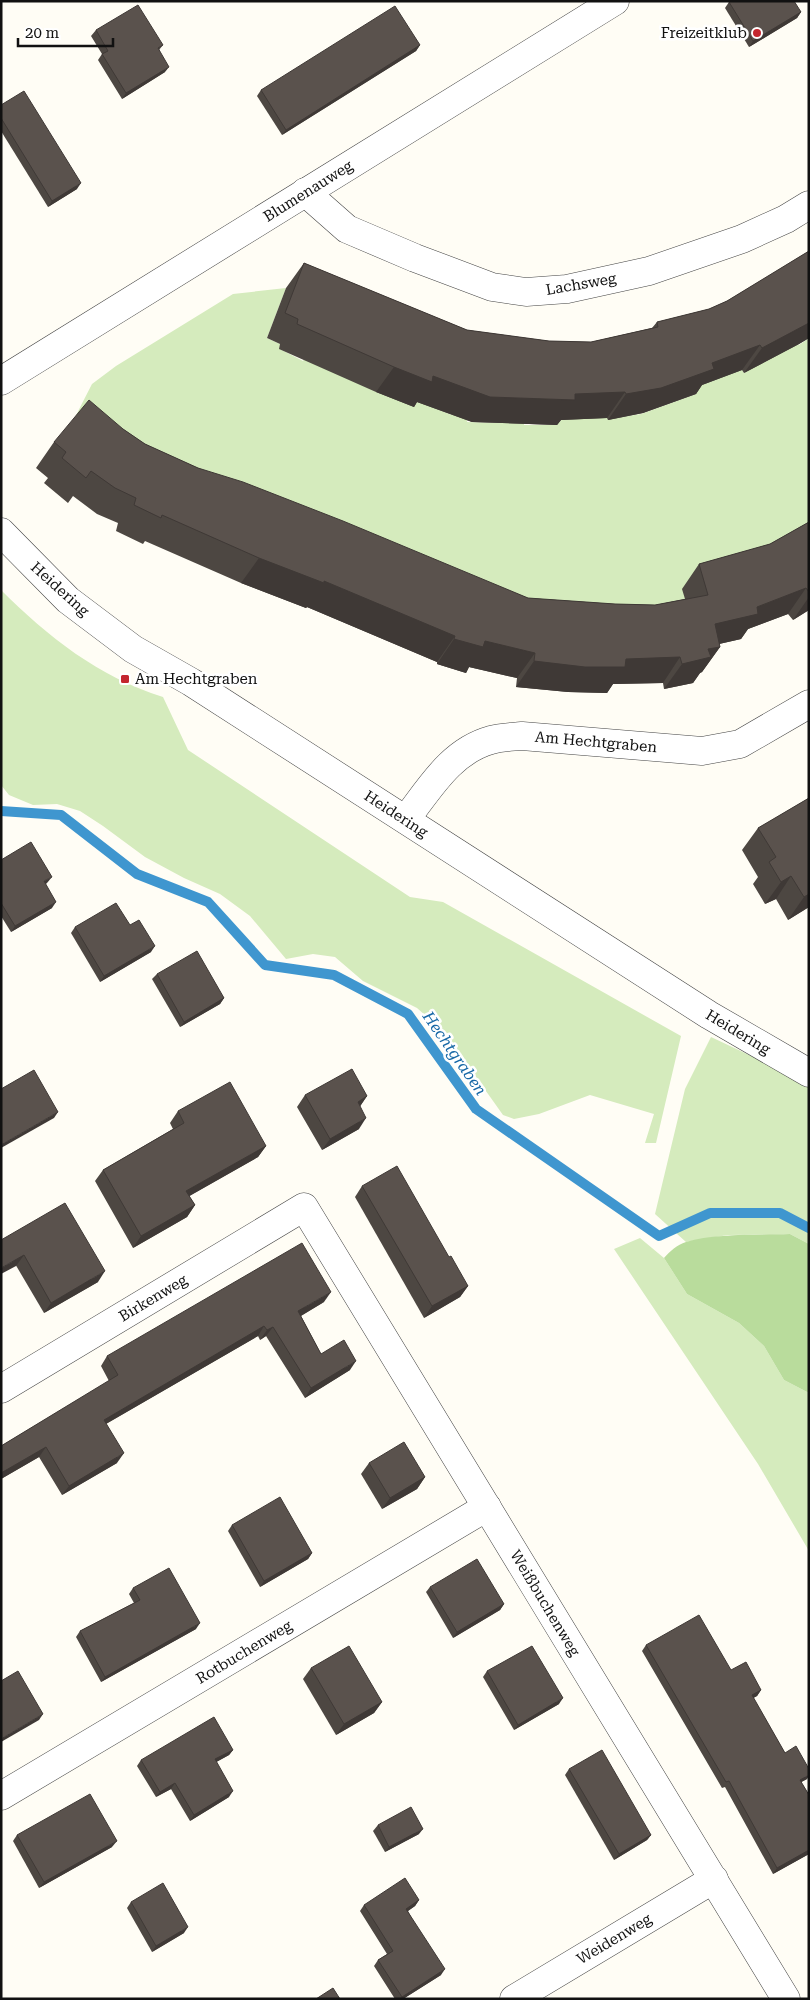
<svg xmlns="http://www.w3.org/2000/svg" width="810" height="2000" viewBox="0 0 810 2000" font-family="'Roboto Serif',serif">
<style>
.green{fill:#d5ebbd}
.forest{fill:#b9dc9c}
.lines{fill:none;stroke-linecap:round;stroke-linejoin:round}
.stream{stroke:#3f96cf;stroke-width:10}
.minor-casing{stroke:#444;stroke-width:29}
.minor{stroke:#fff;stroke-width:28}
.wall{fill:#4d4742}
.shaded-wall{fill:#3f3936}
.building{fill:#5a524d;stroke:#3f3936}
.poi-dot{fill:#c4262e;stroke:#fff;stroke-width:2}
.labels{text-anchor:middle;stroke-width:5;stroke-linejoin:round;paint-order:stroke}
.poi-label{font-size:15px;fill:#111;stroke:#fff;text-anchor:end}
.street-label{font-size:15px;fill:#111;stroke:#fff}
.water-label{font-size:16px;font-style:italic;fill:#1768a6;stroke:#fff}
</style>
<rect width="100%" height="100%" fill="#fffdf5"/>
<g class="green">
<path d="M 286,288 L 267,338 L 280,344 L 280,349 L 303,361 L 305,356 L 452,415 L 467,415 L 467,422 L 502,423 L 524,418 L 524,425 L 557,425 L 557,419 L 606,414 L 608,419 L 641,414 L 696,394 L 694,388 L 741,368 L 744,373 L 794,340 L 799,345 L 809,338 L 809,537 L 690,620 L 597,629 L 71,425 L 92,384 L 116,366 L 233,294 Z"/>
<path d="M 1,590 C 48,637 99,677 163,697 L 188,750 L 410,897 L 443,902 L 681,1036 L 656,1143 L 645,1143 L 654,1114 L 590,1095 L 539,1114 L 514,1119 L 503,1115 L 444,1032 L 417,1008 L 363,981 L 335,957 L 313,954 L 286,959 L 250,916 L 220,894 L 184,878 L 145,857 L 103,826 L 80,811 L 57,804 L 33,805 L 9,795 L 1,785 Z"/>
<path d="M 711,1037 L 809,1083 L 809,1244 L 790,1234 L 728,1235 L 686,1242 L 655,1214 L 685,1089 Z"/>
<path d="M 640,1238 L 664,1258 L 687,1294 L 739,1323 L 764,1346 L 784,1380 L 809,1393 L 809,1551 L 758,1464 L 614,1249 Z"/>
</g>
<path class="forest" d="M 790,1234 L 809,1244 L 809,1393 L 784,1380 L 764,1346 L 739,1323 L 687,1294 L 664,1258 C 670,1251 677,1245 686,1242 C 715,1233 759,1235 790,1234 Z"/>
<g class="lines">
<path class="stream" d="M 1,811 L 61,815 L 137,874 L 208,902 L 265,965 L 334,975 L 408,1014 L 476,1109 L 659,1236 L 710,1213 L 780,1213 L 809,1228"/>
<g class="minor-casing">
<g id="minor">
<path d="M 305,192 L 347,229 L 415,258 L 492,287 L 526,292 L 567,289 L 649,271 L 742,239 L 786,219 L 809,205"/>
<path d="M 1,381 L 615,1"/>
<path d="M 1,532 L 68,600 L 133,649 L 191,682 L 709,1015 L 809,1073"/>
<path d="M 406,819 C 430,788 451,751 491,740 C 501,737 512,737 522,736 L 702,751 L 740,744 L 809,704"/>
<path d="M 1,1389 L 304,1207 L 786,1999"/>
<path d="M 1,1796 L 487,1507"/>
<path d="M 514,1999 L 714,1879"/>
</g>
</g>
<use href="#minor" class="minor"/>
</g>
<g class="wall">
<path d="M 729,2 L 801,12 L 797,18 L 749,47 L 725,8 Z"/>
<path d="M 96,30 L 163,45 L 159,50 L 165,72 L 122,99 L 98,60 L 102,54 L 91,36 Z"/>
<path d="M 420,45 L 416,51 L 282,135 L 257,96 L 261,90 Z"/>
<path d="M 1,105 L 77,189 L 48,207 L 1,131 Z"/>
<path d="M 809,251 L 809,338 L 799,344 L 744,373 L 742,370 L 702,385 L 696,394 L 643,413 L 608,420 L 607,418 L 561,420 L 557,425 L 472,422 L 417,402 L 414,407 L 376,392 L 279,349 L 280,344 L 267,338 L 286,288 L 304,263 L 467,330 L 549,341 L 591,342 L 652,328 L 657,322 L 709,309 L 727,301 Z"/>
<path d="M 123,429 L 145,444 L 198,468 L 528,598 L 615,604 L 655,605 L 685,599 L 682,589 L 699,564 L 770,544 L 809,522 L 809,610 L 793,620 L 788,614 L 748,629 L 741,639 L 719,644 L 720,647 L 702,672 L 700,673 L 693,683 L 664,689 L 663,683 L 613,684 L 607,693 L 568,692 L 516,687 L 517,678 L 469,667 L 466,673 L 437,664 L 437,662 L 307,607 L 306,608 L 241,583 L 145,541 L 143,544 L 116,531 L 118,523 L 97,514 L 73,496 L 68,503 L 44,483 L 48,478 L 36,468 L 54,442 Z"/>
<path d="M 809,798 L 809,907 L 788,920 L 776,899 L 765,904 L 753,884 L 758,877 L 742,850 L 758,828 Z"/>
<path d="M 1,860 L 47,883 L 45,884 L 52,908 L 11,932 L 1,916 Z"/>
<path d="M 130,925 L 151,952 L 100,982 L 71,933 L 75,927 Z"/>
<path d="M 157,974 L 224,998 L 220,1004 L 180,1027 L 152,979 Z"/>
<path d="M 305,1095 L 367,1096 L 360,1106 L 359,1129 L 322,1150 L 297,1107 Z"/>
<path d="M 178,1111 L 266,1146 L 258,1157 L 189,1196 L 195,1205 L 187,1217 L 133,1248 L 95,1181 L 103,1170 L 173,1129 L 170,1123 Z"/>
<path d="M 362,1186 L 468,1286 L 460,1297 L 424,1318 L 355,1197 Z"/>
<path d="M 1,1240 L 98,1282 L 44,1313 Z"/>
<path d="M 324,1302 L 301,1316 L 321,1354 L 350,1370 L 305,1398 L 266,1336 L 260,1340 L 258,1336 L 106,1424 L 117,1463 L 62,1495 L 39,1457 L 1,1479 L 1,1446 L 109,1381 L 101,1366 L 107,1356 Z"/>
<path d="M 369,1463 L 425,1477 L 417,1489 L 382,1509 L 361,1474 Z"/>
<path d="M 232,1525 L 312,1553 L 308,1559 L 260,1587 L 228,1531 Z"/>
<path d="M 430,1587 L 504,1604 L 500,1610 L 453,1638 L 426,1592 Z"/>
<path d="M 133,1588 L 196,1629 L 101,1682 L 76,1637 L 80,1631 L 134,1603 L 129,1594 Z"/>
<path d="M 646,1645 L 731,1670 L 761,1690 L 757,1696 L 753,1698 L 785,1753 L 807,1779 L 801,1782 L 809,1795 L 809,1854 L 773,1874 L 725,1787 L 722,1788 L 642,1651 Z"/>
<path d="M 311,1668 L 382,1702 L 374,1713 L 336,1735 L 303,1679 Z"/>
<path d="M 487,1671 L 559,1704 L 514,1730 L 483,1677 Z"/>
<path d="M 233,1750 L 229,1755 L 216,1762 L 229,1797 L 190,1821 L 171,1789 L 156,1797 L 137,1766 L 141,1760 Z"/>
<path d="M 569,1769 L 651,1835 L 647,1840 L 614,1860 L 565,1775 Z"/>
<path d="M 378,1825 L 419,1834 L 385,1852 L 373,1831 Z"/>
<path d="M 17,1835 L 112,1847 L 39,1888 L 13,1841 Z"/>
<path d="M 419,1900 L 415,1906 L 408,1911 L 441,1975 L 403,1999 L 395,1999 L 374,1966 L 378,1960 L 387,1954 L 360,1911 L 364,1905 Z"/>
<path d="M 131,1902 L 184,1933 L 152,1952 L 127,1908 Z"/>
</g>
<g class="shaded-wall">
<path d="M 801,12 L 797,18 L 749,47 L 753,41 Z"/>
<path d="M 420,45 L 416,51 L 282,135 L 286,130 Z"/>
<path d="M 169,67 L 165,72 L 122,99 L 126,93 Z"/>
<path d="M 81,183 L 77,189 L 48,207 L 52,201 Z"/>
<path d="M 809,323 L 809,338 L 799,344 L 744,373 L 762,348 Z"/>
<path d="M 760,345 L 742,370 L 702,385 L 696,394 L 643,413 L 608,420 L 626,394 Z"/>
<path d="M 394,367 L 433,376 L 575,394 L 625,392 L 607,418 L 561,420 L 557,425 L 472,422 L 417,402 L 414,407 L 376,392 Z"/>
<path d="M 259,558 L 324,581 L 455,636 L 437,662 L 307,607 L 306,608 L 241,583 Z"/>
<path d="M 806,588 L 788,614 L 748,629 L 741,639 L 697,649 L 715,624 Z"/>
<path d="M 809,597 L 809,610 L 793,620 Z"/>
<path d="M 454,639 L 485,641 L 535,653 L 517,678 L 469,667 L 466,673 L 437,664 Z"/>
<path d="M 720,647 L 702,672 L 700,673 L 693,683 L 664,689 L 682,664 L 708,649 Z"/>
<path d="M 661,657 L 680,657 L 663,683 L 613,684 L 607,693 L 568,692 L 516,687 L 534,661 L 626,659 Z"/>
<path d="M 791,876 L 776,899 L 765,904 L 781,882 Z"/>
<path d="M 52,877 L 47,883 L 40,887 L 44,881 Z"/>
<path d="M 809,894 L 809,907 L 788,920 L 804,897 Z"/>
<path d="M 56,902 L 52,908 L 11,932 L 15,926 Z"/>
<path d="M 155,946 L 151,952 L 100,982 L 104,976 Z"/>
<path d="M 224,998 L 220,1004 L 180,1027 L 184,1022 Z"/>
<path d="M 367,1096 L 359,1108 L 358,1102 Z"/>
<path d="M 58,1112 L 54,1118 L 1,1148 L 1,1145 Z"/>
<path d="M 366,1118 L 359,1129 L 322,1150 L 330,1139 Z"/>
<path d="M 266,1146 L 258,1157 L 179,1202 L 186,1191 Z"/>
<path d="M 195,1205 L 187,1217 L 133,1248 L 141,1236 Z"/>
<path d="M 24,1255 L 16,1266 L 1,1274 L 1,1268 Z"/>
<path d="M 105,1271 L 98,1282 L 44,1313 L 51,1303 Z"/>
<path d="M 468,1286 L 460,1297 L 424,1318 L 432,1306 Z"/>
<path d="M 331,1292 L 324,1302 L 292,1321 L 298,1311 Z"/>
<path d="M 264,1326 L 258,1336 L 97,1429 L 104,1420 Z"/>
<path d="M 273,1327 L 266,1336 L 260,1340 L 267,1330 Z"/>
<path d="M 356,1361 L 350,1370 L 305,1398 L 311,1388 Z"/>
<path d="M 46,1447 L 39,1457 L 1,1479 L 1,1473 Z"/>
<path d="M 124,1453 L 117,1463 L 62,1495 L 69,1486 Z"/>
<path d="M 425,1477 L 417,1489 L 382,1509 L 390,1498 Z"/>
<path d="M 312,1553 L 308,1559 L 260,1587 L 264,1581 Z"/>
<path d="M 504,1604 L 500,1610 L 453,1638 L 457,1632 Z"/>
<path d="M 200,1623 L 196,1629 L 101,1682 L 105,1677 Z"/>
<path d="M 761,1690 L 757,1696 L 748,1701 L 752,1695 Z"/>
<path d="M 563,1698 L 559,1704 L 514,1730 L 518,1725 Z"/>
<path d="M 382,1702 L 374,1713 L 336,1735 L 344,1724 Z"/>
<path d="M 43,1714 L 39,1720 L 1,1742 L 1,1739 Z"/>
<path d="M 233,1750 L 229,1755 L 211,1765 L 215,1759 Z"/>
<path d="M 809,1775 L 809,1776 L 807,1779 L 796,1785 L 800,1780 Z"/>
<path d="M 175,1783 L 171,1789 L 156,1797 L 160,1792 Z"/>
<path d="M 233,1791 L 229,1797 L 190,1821 L 194,1815 Z"/>
<path d="M 423,1829 L 419,1834 L 385,1852 L 389,1847 Z"/>
<path d="M 651,1835 L 647,1840 L 614,1860 L 619,1854 Z"/>
<path d="M 117,1841 L 112,1847 L 39,1888 L 44,1882 Z"/>
<path d="M 809,1850 L 809,1854 L 773,1874 L 777,1868 Z"/>
<path d="M 419,1900 L 415,1906 L 402,1915 L 406,1909 Z"/>
<path d="M 188,1927 L 184,1933 L 152,1952 L 156,1946 Z"/>
<path d="M 445,1969 L 441,1975 L 403,1999 L 400,1999 L 402,1997 Z"/>
</g>
<g class="building">
<path d="M 730,1 L 794,1 L 801,12 L 753,41 L 729,2 Z"/>
<path d="M 138,5 L 163,45 L 158,48 L 169,67 L 126,93 L 102,54 L 108,51 L 96,30 Z"/>
<path d="M 395,6 L 420,45 L 286,130 L 261,90 Z"/>
<path d="M 24,91 L 81,183 L 52,201 L 1,118 L 1,105 Z"/>
<path d="M 809,251 L 809,323 L 762,348 L 760,345 L 712,363 L 714,369 L 661,388 L 626,394 L 625,392 L 575,394 L 575,400 L 490,397 L 433,376 L 432,382 L 394,367 L 297,324 L 298,319 L 285,313 L 304,263 L 467,330 L 549,341 L 591,342 L 658,327 L 657,322 L 709,309 L 727,301 Z"/>
<path d="M 89,400 L 123,429 L 145,444 L 198,468 L 243,482 L 343,521 L 528,598 L 615,604 L 655,605 L 708,595 L 699,564 L 770,544 L 809,522 L 809,592 L 806,588 L 757,607 L 758,614 L 715,624 L 720,647 L 708,649 L 711,657 L 682,664 L 680,657 L 626,659 L 625,667 L 585,667 L 534,661 L 535,653 L 485,641 L 483,647 L 454,639 L 455,636 L 324,581 L 324,583 L 259,558 L 162,515 L 161,518 L 134,505 L 136,498 L 115,488 L 91,471 L 86,478 L 62,458 L 66,452 L 54,442 Z"/>
<path d="M 809,798 L 809,894 L 804,897 L 791,876 L 781,882 L 769,862 L 776,857 L 758,828 Z"/>
<path d="M 31,842 L 52,877 L 44,881 L 56,902 L 15,926 L 1,903 L 1,860 Z"/>
<path d="M 116,903 L 130,925 L 139,920 L 155,946 L 104,976 L 75,927 Z"/>
<path d="M 197,951 L 224,998 L 184,1022 L 157,974 Z"/>
<path d="M 352,1069 L 367,1096 L 358,1102 L 366,1118 L 330,1139 L 305,1095 Z"/>
<path d="M 34,1070 L 58,1112 L 1,1145 L 1,1089 Z"/>
<path d="M 230,1082 L 266,1146 L 186,1191 L 195,1205 L 141,1236 L 103,1170 L 184,1123 L 178,1111 Z"/>
<path d="M 397,1166 L 449,1257 L 451,1256 L 468,1286 L 432,1306 L 362,1186 Z"/>
<path d="M 65,1203 L 105,1271 L 51,1303 L 24,1255 L 1,1268 L 1,1240 Z"/>
<path d="M 302,1243 L 331,1292 L 298,1311 L 321,1354 L 344,1340 L 356,1361 L 311,1388 L 273,1327 L 267,1330 L 264,1326 L 104,1420 L 124,1453 L 69,1486 L 46,1447 L 1,1473 L 1,1446 L 118,1375 L 107,1356 Z"/>
<path d="M 404,1442 L 425,1477 L 390,1498 L 369,1463 Z"/>
<path d="M 280,1497 L 312,1553 L 264,1581 L 232,1525 Z"/>
<path d="M 477,1559 L 504,1604 L 457,1632 L 430,1587 Z"/>
<path d="M 169,1568 L 200,1623 L 105,1677 L 80,1631 L 140,1600 L 133,1588 Z"/>
<path d="M 699,1615 L 731,1670 L 746,1662 L 761,1690 L 752,1695 L 785,1753 L 796,1746 L 809,1769 L 809,1775 L 800,1780 L 809,1795 L 809,1850 L 777,1868 L 729,1781 L 726,1782 L 646,1645 Z"/>
<path d="M 349,1646 L 382,1702 L 344,1724 L 311,1668 Z"/>
<path d="M 532,1646 L 563,1698 L 518,1725 L 487,1671 Z"/>
<path d="M 18,1671 L 43,1714 L 1,1739 L 1,1681 Z"/>
<path d="M 214,1717 L 233,1750 L 215,1759 L 233,1791 L 194,1815 L 175,1783 L 160,1792 L 141,1760 Z"/>
<path d="M 602,1750 L 651,1835 L 619,1854 L 569,1769 Z"/>
<path d="M 90,1794 L 117,1841 L 44,1882 L 17,1835 Z"/>
<path d="M 411,1807 L 423,1829 L 389,1847 L 378,1825 Z"/>
<path d="M 405,1878 L 419,1900 L 406,1909 L 445,1969 L 402,1997 L 378,1960 L 393,1951 L 364,1905 Z"/>
<path d="M 163,1883 L 188,1927 L 156,1946 L 131,1902 Z"/>
<path d="M 333,1988 L 340,1999 L 316,1999 Z"/>
</g>
<g class="poi-dot">
<circle cx="757" cy="33" r="5"/>
<rect x="120" y="674" width="10" height="10" rx="2.5"/>
</g>
<g class="labels">
<g class="poi-label">
<text x="747" y="38">Freizeitklub</text>
<text x="135" y="684" text-anchor="start">Am Hechtgraben</text>
</g>
<g class="street-label">
<text transform="translate(308 191) rotate(-32)" y="5">Blumenauweg</text>
<text transform="translate(581 284) rotate(-10)" y="5">Lachsweg</text>
<text transform="translate(60 589) rotate(42)" y="5">Heidering</text>
<text transform="translate(596 742) rotate(5)" y="5">Am Hechtgraben</text>
<text transform="translate(396 814) rotate(33)" y="5">Heidering</text>
<text transform="translate(738 1032) rotate(31)" y="5">Heidering</text>
<text transform="translate(153 1298) rotate(-31)" y="5">Birkenweg</text>
<text transform="translate(545 1603) rotate(59)" y="5">Weißbuchenweg</text>
<text transform="translate(244 1652) rotate(-31)" y="5">Rotbuchenweg</text>
<text transform="translate(614 1939) rotate(-31)" y="5">Weidenweg</text>
</g>
<g class="water-label">
<text transform="translate(455 1053) rotate(55)" y="6">Hechtgraben</text>
</g>
</g>
<rect width="810" height="2000" fill="none" stroke="#111111" stroke-width="5"/>
<path d="M18 38v8h95v-8" fill="none" stroke="#111111" stroke-width="2.5"/>
<text x="25" y="38" font-size="15" fill="#111111" stroke="#ffffff" stroke-width="4" paint-order="stroke">20 m</text>
</svg>
